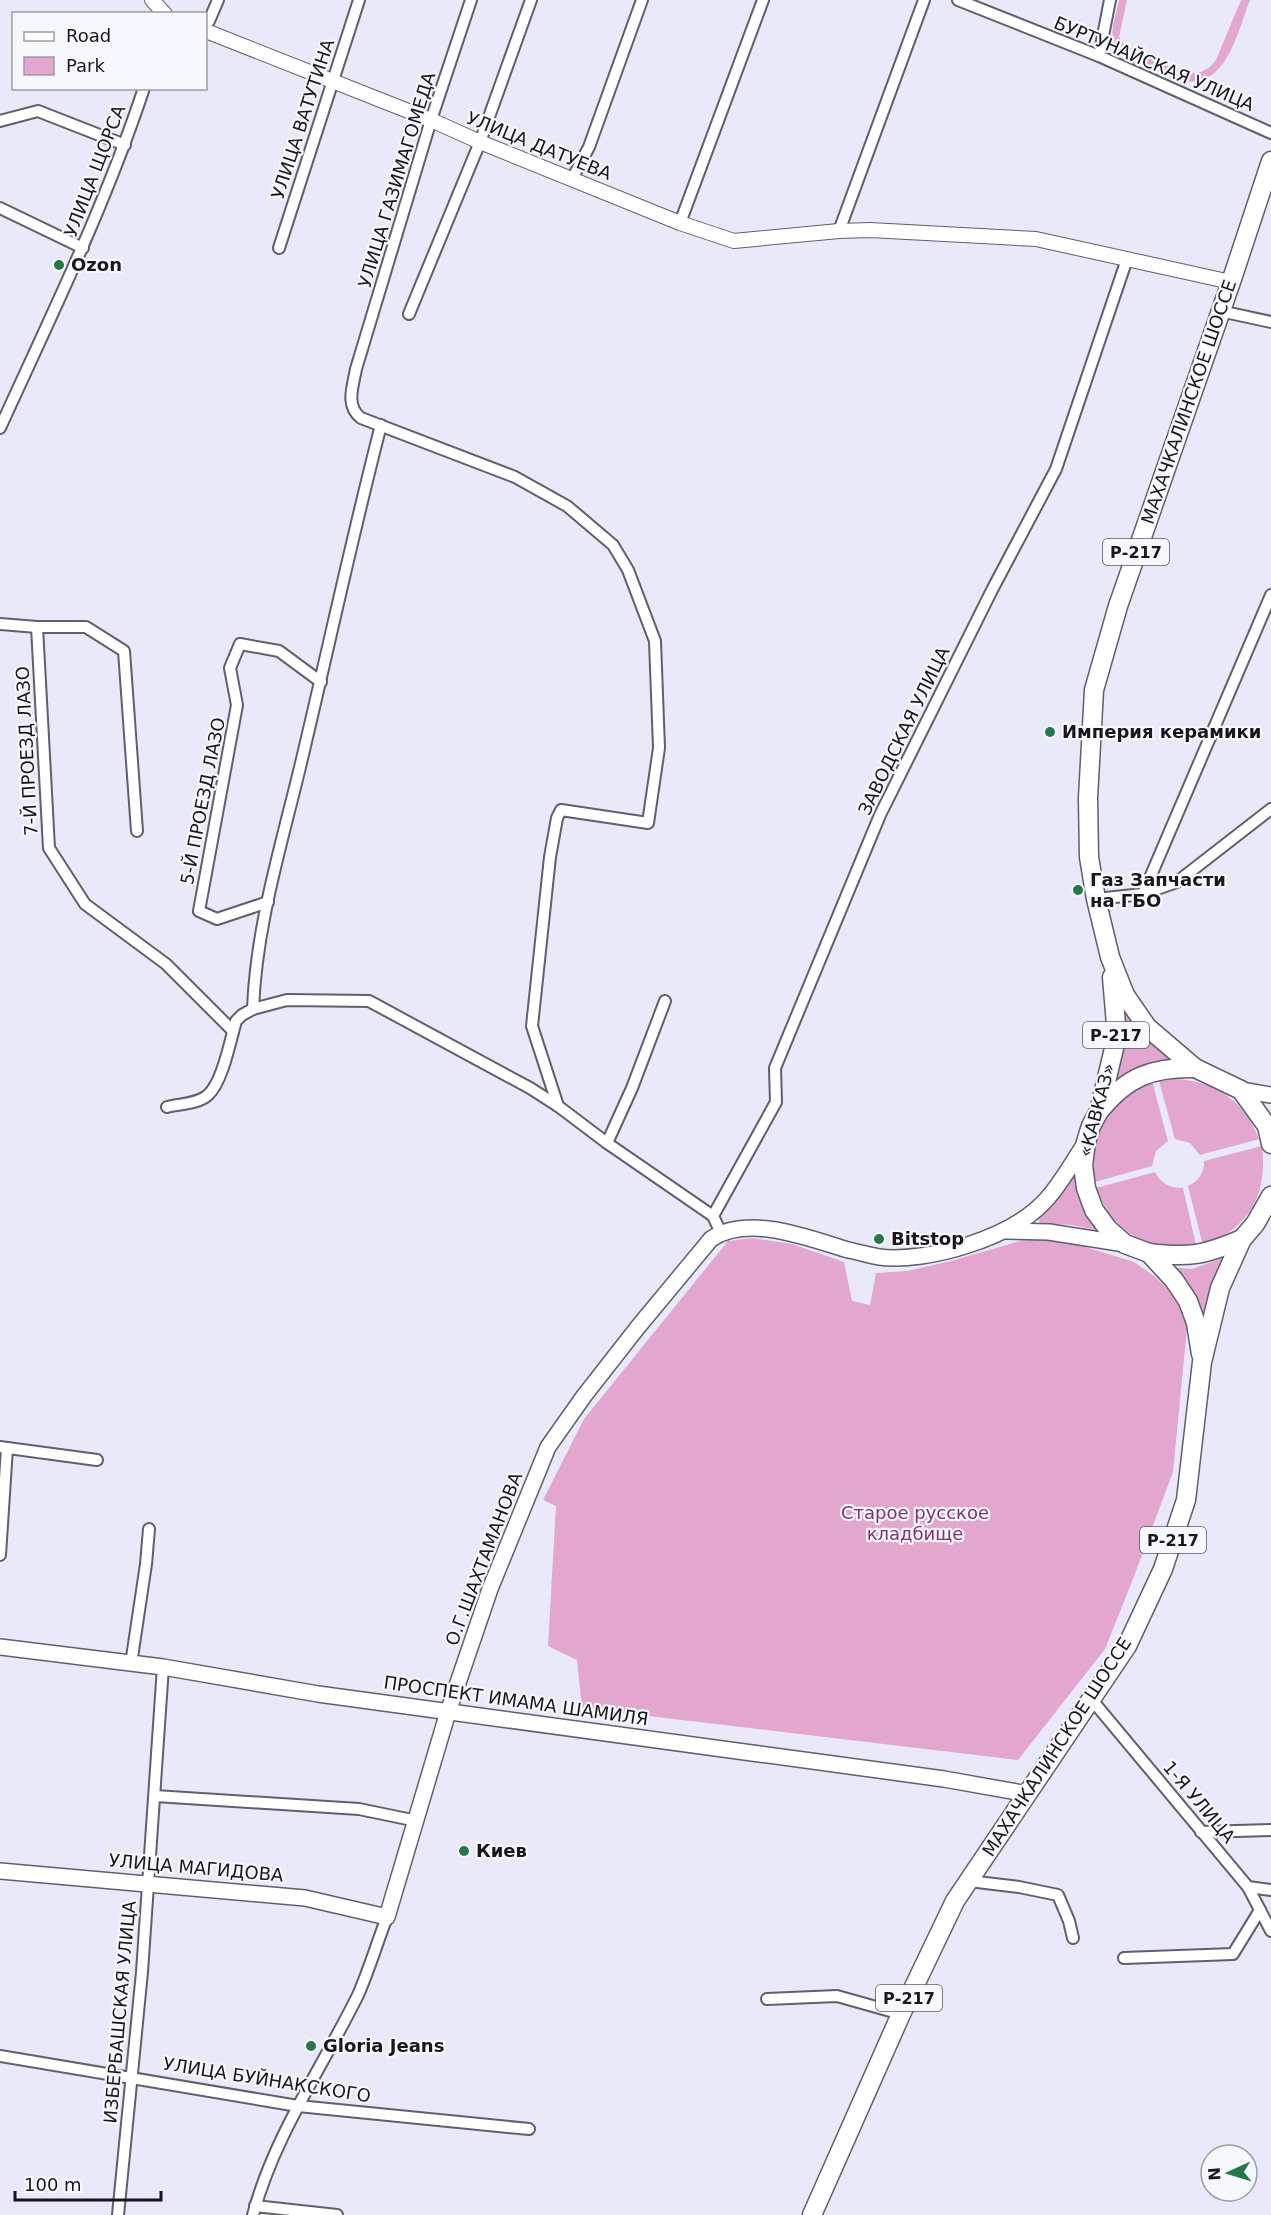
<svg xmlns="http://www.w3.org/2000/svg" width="1271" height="2215" viewBox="0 0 1271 2215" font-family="'DejaVu Sans',sans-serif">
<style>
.green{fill:#e2a6cf}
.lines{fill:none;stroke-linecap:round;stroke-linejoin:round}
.minor-casing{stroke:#5f5f6d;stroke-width:14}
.tertiary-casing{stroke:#5f5f6d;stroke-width:16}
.secondary-casing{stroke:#5f5f6d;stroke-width:18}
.trunk-casing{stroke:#5f5f6d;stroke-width:21}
.minor{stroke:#fff;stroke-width:10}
.tertiary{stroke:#fff;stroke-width:14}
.secondary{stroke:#fff;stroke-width:15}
.trunk{stroke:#fff;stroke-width:18}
.poi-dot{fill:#277747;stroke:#f7f7fe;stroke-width:2}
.labels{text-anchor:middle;stroke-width:4.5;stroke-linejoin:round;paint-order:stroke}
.shield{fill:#f7f7fe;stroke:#5a5a60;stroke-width:1.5}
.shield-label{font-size:16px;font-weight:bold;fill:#17171d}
.street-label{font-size:18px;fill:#17171d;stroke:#f7f7fe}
.poi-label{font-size:18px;font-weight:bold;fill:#17171d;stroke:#f7f7fe;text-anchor:start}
.park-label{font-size:18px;fill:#83306e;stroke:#f7f7fe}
</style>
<rect width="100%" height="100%" fill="#e9e9f9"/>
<g class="green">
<path d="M 1119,0 L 1127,0 L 1119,37 L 1127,49 L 1186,74 L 1201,72 L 1210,67 L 1216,60 L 1241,0 L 1250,0 C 1238,30 1227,87 1186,81 L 1140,62 L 1137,66 L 1130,63 L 1130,58 C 1103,43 1114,25 1119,0 Z"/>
<path d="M 1119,997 L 1180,1061 C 1154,1060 1134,1068 1113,1082 Z"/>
<path d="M 1175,1079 C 1216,1081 1244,1101 1259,1139 L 1200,1155 L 1190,1143 L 1175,1139 L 1159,1081 Z"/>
<path d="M 1152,1081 L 1168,1141 L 1156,1151 L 1152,1166 L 1095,1182 C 1088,1133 1107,1100 1152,1081 Z"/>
<path d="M 1262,1146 C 1268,1195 1249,1228 1203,1246 L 1188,1186 C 1198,1181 1205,1173 1204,1161 Z"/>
<path d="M 1155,1172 C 1161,1184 1170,1188 1183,1188 L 1196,1245 C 1147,1253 1114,1233 1096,1188 Z"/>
<path d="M 1075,1173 C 1077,1197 1087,1212 1101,1231 L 1072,1225 L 1040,1223 L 1038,1218 Z"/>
<path d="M 752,1238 L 792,1244 L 844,1262 L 852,1301 L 870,1305 L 876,1273 L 907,1271 L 951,1261 L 1024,1240 L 1063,1240 L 1134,1262 L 1154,1276 L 1169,1290 L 1182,1310 L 1187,1328 L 1173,1472 L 1133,1579 L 1105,1649 L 1018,1760 L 582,1708 L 577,1660 L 548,1646 L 556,1506 L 543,1500 L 584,1419 L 728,1241 Z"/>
<path d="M 1226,1257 L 1204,1328 L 1169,1267 L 1192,1269 Z"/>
</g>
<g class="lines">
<g class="minor-casing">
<g id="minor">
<path d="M 471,0 L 431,120 L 356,369 C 353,386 345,406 361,418 L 515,477 L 567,506 L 613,545 L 628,570 L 655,641 L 659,748 L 648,823 L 561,810 L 557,818 L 550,857 L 532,1026 L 558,1106"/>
<path d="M 958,0 L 1099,56 L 1271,133"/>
<path d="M 206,20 L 209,21 L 218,0"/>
<path d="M 1099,56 L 1110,0"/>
<path d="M 0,121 L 38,111 L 125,145"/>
<path d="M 572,179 L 589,147 L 642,0"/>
<path d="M 0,208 L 83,248"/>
<path d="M 680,223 L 763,0"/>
<path d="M 839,231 L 924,0"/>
<path d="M 279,248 L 359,0"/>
<path d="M 1220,311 L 1271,322"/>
<path d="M 409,314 L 480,142 L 531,0"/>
<path d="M 0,428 C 51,316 105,206 144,88"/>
<path d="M 0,624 L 37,627"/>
<path d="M 137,831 L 124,651 L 86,627 L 37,627 L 49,848 L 85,904 L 166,964 L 233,1031"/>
<path d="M 1143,894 L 1271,595"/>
<path d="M 1096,899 L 1143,894 L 1177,882 L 1271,809"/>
<path d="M 268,902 L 217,919 L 199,911 L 237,705 L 230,668 L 240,644 L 279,651 L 321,682"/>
<path d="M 253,1009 C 256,926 282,843 301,763 C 328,650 352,537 381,425"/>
<path d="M 167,1107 C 179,1104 198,1104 208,1095 C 223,1081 230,1041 236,1021 L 242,1015 L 253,1009 L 287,1000 L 369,1001 L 530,1088 L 558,1106 L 607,1143 L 713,1216 L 721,1233"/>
<path d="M 607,1143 L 632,1088 L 665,1001"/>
<path d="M 713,1216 L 776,1102 L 775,1068 L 880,815 L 992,590 L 1056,469 L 1127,259"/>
<path d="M 0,1447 L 97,1460"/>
<path d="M 0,1555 L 7,1448"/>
<path d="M 131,1664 L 146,1564 L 149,1529"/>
<path d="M 1092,1700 L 1248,1887 L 1271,1931"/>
<path d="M 155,1796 L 359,1809 L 417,1821"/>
<path d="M 1201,1832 L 1271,1830"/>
<path d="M 969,1881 L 1019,1887 L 1058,1895 L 1069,1921 L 1073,1938"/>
<path d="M 1248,1887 L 1271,1890"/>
<path d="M 1124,1958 L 1233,1954 L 1260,1910"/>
<path d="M 767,1999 L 837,1996 L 901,2014"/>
<path d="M 0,2056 L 298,2106 L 529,2129"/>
<path d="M 255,2206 L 337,2215"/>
<path d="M 118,2215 L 142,1972 L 163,1667"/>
<path d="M 253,2215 C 274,2136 322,2068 358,1995 C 369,1970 377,1943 387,1917"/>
</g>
</g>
<g class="tertiary-casing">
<g id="tertiary">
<path d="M 152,0 L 165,14"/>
<path d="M 206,31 L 431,120 L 480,142 L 680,223 L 734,241 L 839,231 L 870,230 L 1036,239 L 1231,282"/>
</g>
</g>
<g class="secondary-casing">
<g id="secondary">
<path d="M 1241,1090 L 1271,1095"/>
<path d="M 1007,1231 L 1049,1232 L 1125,1244"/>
<path d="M 0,1647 L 163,1667 L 318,1694 L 944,1779 L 1028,1794"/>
<path d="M 0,1871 L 305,1898 L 387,1917 L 448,1712 L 490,1589 L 548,1447 L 584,1396 L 638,1327 L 711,1239 C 749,1214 808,1238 848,1250 C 858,1252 869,1255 879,1257 C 928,1263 1010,1238 1044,1202 C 1060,1186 1073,1161 1086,1142"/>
</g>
</g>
<g class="trunk-casing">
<g id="trunk">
<path d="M 1271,161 L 1231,282 L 1118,606 L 1094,690 L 1088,798 L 1089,857 L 1096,899 L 1110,957 L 1125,995 L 1147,1027 L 1195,1068 L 1241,1090 L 1267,1126 L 1271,1144"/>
<path d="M 1112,977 L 1117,1036 L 1099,1111 L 1091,1126 L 1086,1142 L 1083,1165 L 1086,1188 L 1094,1210 L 1108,1229 L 1125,1244 L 1149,1253 L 1174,1280 L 1188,1301 L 1196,1323 L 1201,1354"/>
<path d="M 1100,1110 C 1127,1077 1152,1067 1195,1068"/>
<path d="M 1149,1253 C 1189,1258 1205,1255 1242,1239"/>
<path d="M 812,2215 L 901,2014 L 955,1901 L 1127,1646 L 1163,1569 L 1186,1500 L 1202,1362 L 1220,1288 L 1242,1239 L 1255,1224 L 1271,1196"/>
</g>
</g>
<use href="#minor" class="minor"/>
<use href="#tertiary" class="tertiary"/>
<use href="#secondary" class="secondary"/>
<use href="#trunk" class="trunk"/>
</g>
<g class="poi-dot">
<circle cx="59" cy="265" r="6"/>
<circle cx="1050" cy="732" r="6"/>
<circle cx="1078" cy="890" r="6"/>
<circle cx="879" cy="1239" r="6"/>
<circle cx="464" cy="1851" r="6"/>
<circle cx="311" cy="2046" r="6"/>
</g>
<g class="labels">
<g class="shield">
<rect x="1103" y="539" width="66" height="26" rx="4.5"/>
<rect x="1083" y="1022" width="66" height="26" rx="4.5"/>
<rect x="1140" y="1527" width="66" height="26" rx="4.5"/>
<rect x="876" y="1985" width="66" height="26" rx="4.5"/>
</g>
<g class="shield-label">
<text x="1136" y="558">Р-217</text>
<text x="1116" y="1041">Р-217</text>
<text x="1173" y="1546">Р-217</text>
<text x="909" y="2004">Р-217</text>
</g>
<g class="street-label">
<text transform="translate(1154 64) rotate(23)" y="6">БУРТУНАЙСКАЯ УЛИЦА</text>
<text transform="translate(303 119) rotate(-72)" y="6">УЛИЦА ВАТУТИНА</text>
<text transform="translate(539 146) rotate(22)" y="6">УЛИЦА ДАТУЕВА</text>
<text transform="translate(95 171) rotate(-69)" y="6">УЛИЦА ЩОРСА</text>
<text transform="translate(397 180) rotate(-73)" y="6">УЛИЦА ГАЗИМАГОМЕДА</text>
<text transform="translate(1189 402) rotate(-71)" y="6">МАХАЧКАЛИНСКОЕ ШОССЕ</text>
<text transform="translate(904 731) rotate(-64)" y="6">ЗАВОДСКАЯ УЛИЦА</text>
<text transform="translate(27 751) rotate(-93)" y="6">7-Й ПРОЕЗД ЛАЗО</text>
<text transform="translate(203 801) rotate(-79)" y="6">5-Й ПРОЕЗД ЛАЗО</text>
<text transform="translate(1097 1110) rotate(-75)" y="6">«КАВКАЗ»</text>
<text transform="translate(484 1559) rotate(-69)" y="6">О.Г.ШАХТАМАНОВА</text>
<text transform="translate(516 1701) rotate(8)" y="6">ПРОСПЕКТ ИМАМА ШАМИЛЯ</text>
<text transform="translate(1057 1747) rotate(-57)" y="6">МАХАЧКАЛИНСКОЕ ШОССЕ</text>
<text transform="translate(1199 1802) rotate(50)" y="6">1-Я УЛИЦА</text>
<text transform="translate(196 1868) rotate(5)" y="6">УЛИЦА МАГИДОВА</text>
<text transform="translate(120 2012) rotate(-85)" y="6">ИЗБЕРБАШСКАЯ УЛИЦА</text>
<text transform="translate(267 2080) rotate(9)" y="6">УЛИЦА БУЙНАКСКОГО</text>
</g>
<g class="poi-label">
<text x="71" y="271">Ozon</text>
<text x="1062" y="738">Империя керамики</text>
<text x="1090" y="886">Газ Запчасти<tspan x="1090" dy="21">на ГБО</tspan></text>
<text x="891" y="1245">Bitstop</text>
<text x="476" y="1857">Киев</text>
<text x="323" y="2052">Gloria Jeans</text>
</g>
<g class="park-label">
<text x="915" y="1519">Старое русское<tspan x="915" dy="21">кладбище</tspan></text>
</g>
</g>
<rect x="12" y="12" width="195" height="78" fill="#f7f7fe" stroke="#9d9da4" stroke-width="1.5"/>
<rect x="24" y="32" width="30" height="9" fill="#ffffff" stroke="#9d9da4" stroke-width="1.5"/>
<text x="66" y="42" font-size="18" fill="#17171d">Road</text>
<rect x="24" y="57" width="30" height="18" fill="#e2a6cf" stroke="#9d9da4" stroke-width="1.5"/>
<text x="66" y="72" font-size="18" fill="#17171d">Park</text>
<g transform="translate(1229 2173) rotate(266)"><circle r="28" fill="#f7f7fe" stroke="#9d9da4" stroke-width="1.5"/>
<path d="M0-4.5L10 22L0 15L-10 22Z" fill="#277747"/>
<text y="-9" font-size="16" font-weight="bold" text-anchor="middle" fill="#17171d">N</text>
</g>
<path d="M15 2191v9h146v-9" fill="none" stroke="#17171d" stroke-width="3"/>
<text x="24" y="2191" font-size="18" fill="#17171d" stroke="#f7f7fe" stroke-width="4.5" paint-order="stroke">100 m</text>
</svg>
